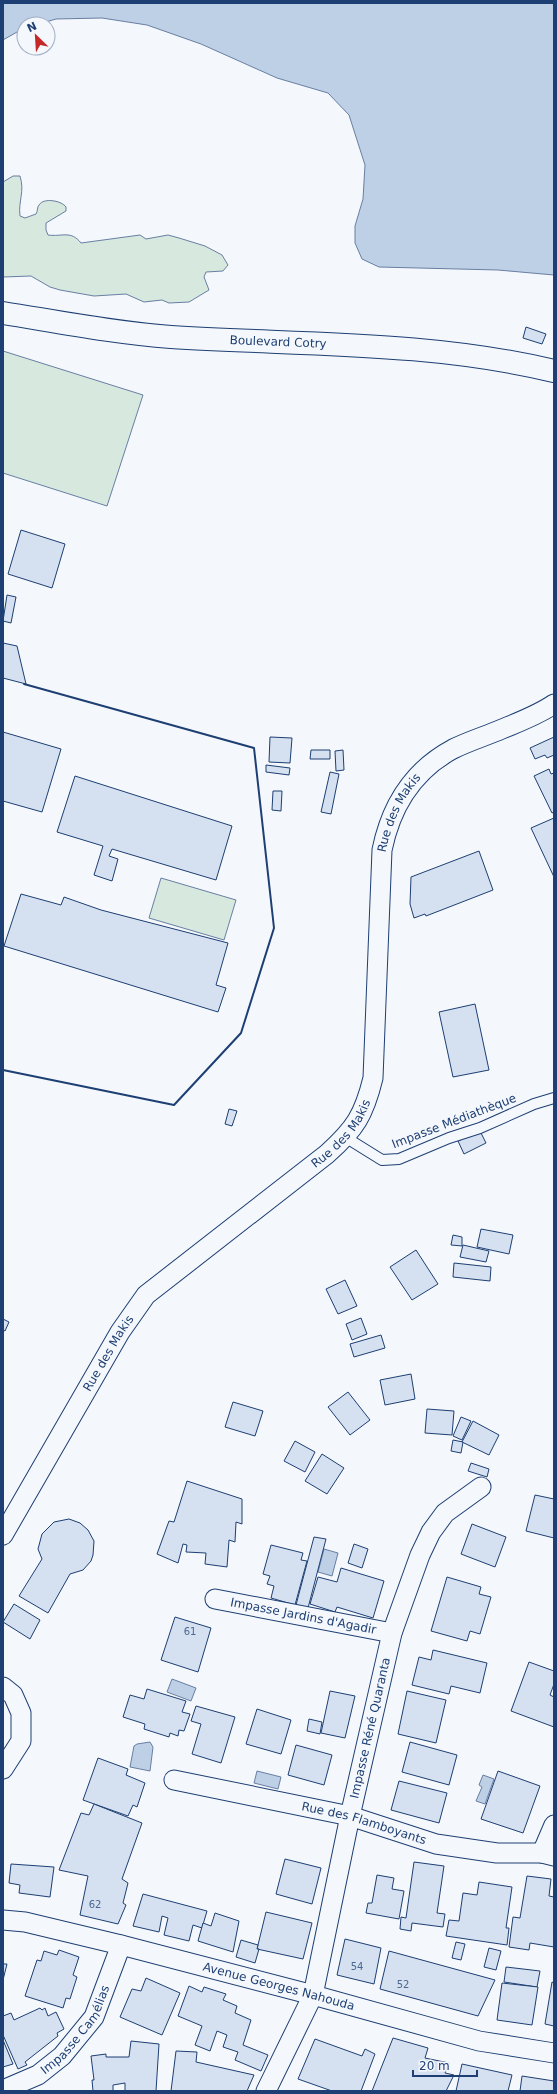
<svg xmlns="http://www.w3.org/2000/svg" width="557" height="2094" viewBox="0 0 557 2094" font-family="'DejaVu Sans',sans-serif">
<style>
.green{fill:#d7e8df;stroke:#687fa3}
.water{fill:#bed0e5;stroke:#687fa3}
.building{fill:#d5e0f0;stroke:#1d3f73}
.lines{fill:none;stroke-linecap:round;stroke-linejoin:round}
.lane-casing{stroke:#1d3f73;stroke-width:12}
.street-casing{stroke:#1d3f73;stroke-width:21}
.primary-casing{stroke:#1d3f73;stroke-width:24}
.lane{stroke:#f4f7fb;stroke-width:10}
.street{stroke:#f4f7fb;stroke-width:19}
.primary{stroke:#f4f7fb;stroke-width:22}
.wall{stroke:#1d3f73;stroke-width:2}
.labels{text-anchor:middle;stroke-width:3;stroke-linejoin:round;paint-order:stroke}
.number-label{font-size:10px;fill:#4b6792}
.street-label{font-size:12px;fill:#1d3f73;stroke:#f4f7fb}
</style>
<rect width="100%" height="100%" fill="#f4f7fb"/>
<g class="green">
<path d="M 13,176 L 20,176 C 25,192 18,201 20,216 L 25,218 L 36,214 C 38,211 37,207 39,205 C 44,197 62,201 66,207 L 66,211 L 46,223 L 46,230 L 48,235 C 62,237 71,230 81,243 L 140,235 L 146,239 L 168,235 L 179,238 L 205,246 L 222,255 L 228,265 L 223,271 L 206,272 L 204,277 L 209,290 L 189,302 L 169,303 L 162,300 L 144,302 L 126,294 L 94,296 L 60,290 L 50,287 L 31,276 L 3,277 L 3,182 Z"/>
<path d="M 3,351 L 143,395 L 107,506 L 3,473 Z"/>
<path d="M 161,878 L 236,900 L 224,940 L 149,918 Z"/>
</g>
<g class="water">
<path d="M 3,3 L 554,3 L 554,275 L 498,270 L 379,267 L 362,259 L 355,243 L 355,226 L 363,199 L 365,165 L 349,115 L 328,93 L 277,78 L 201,44 L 147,25 L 102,18 L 56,19 L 39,24 L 24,24 L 24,28 L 3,40 Z"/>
<path d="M 324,1549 L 338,1553 L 332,1576 L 318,1572 Z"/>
<path d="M 172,1679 L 196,1688 L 191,1701 L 167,1692 Z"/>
<path d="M 150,1742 L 153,1747 L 150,1771 L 130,1767 L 134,1746 L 137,1744 Z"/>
<path d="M 257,1771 L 281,1777 L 278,1789 L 254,1783 Z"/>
<path d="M 483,1775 L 494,1779 L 485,1804 L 476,1801 L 482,1787 L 479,1785 Z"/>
</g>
<g class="building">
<path d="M 526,327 L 546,334 L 542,344 L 523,338 Z"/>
<path d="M 21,530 L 65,544 L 52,588 L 8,574 Z"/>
<path d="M 7,595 L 16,597 L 11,623 L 3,621 Z"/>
<path d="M 3,643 L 17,646 L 26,684 L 3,678 Z"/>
<path d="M 3,732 L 61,749 L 42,812 L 3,801 Z"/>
<path d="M 270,737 L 292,738 L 290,763 L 269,762 Z"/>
<path d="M 554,737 L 554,755 L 547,758 L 545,755 L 535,759 L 530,748 Z"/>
<path d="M 311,750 L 330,750 L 330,759 L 310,759 Z"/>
<path d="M 343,750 L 344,770 L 336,771 L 335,751 Z"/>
<path d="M 266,765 L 290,768 L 289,775 L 266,772 Z"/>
<path d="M 549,769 L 551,774 L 554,773 L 554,812 L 552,813 L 534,776 Z"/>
<path d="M 330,772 L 339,774 L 331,814 L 321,812 Z"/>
<path d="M 75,776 L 232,826 L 216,880 L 112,849 L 109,856 L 118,859 L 112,881 L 94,875 L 103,846 L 57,832 Z"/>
<path d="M 273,791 L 282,791 L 281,811 L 272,810 Z"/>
<path d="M 554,818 L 554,877 L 531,828 Z"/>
<path d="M 479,851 L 493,890 L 426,916 L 425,914 L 414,918 L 410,904 L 411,877 Z"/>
<path d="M 21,894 L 61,905 L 64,897 L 101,910 L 228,943 L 216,985 L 226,988 L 218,1012 L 4,946 Z"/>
<path d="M 475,1004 L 489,1070 L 453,1077 L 439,1012 Z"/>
<path d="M 229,1109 L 237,1111 L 232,1126 L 225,1124 Z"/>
<path d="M 480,1131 L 486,1143 L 464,1154 L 458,1141 Z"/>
<path d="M 481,1229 L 513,1235 L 509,1254 L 477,1247 Z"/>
<path d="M 453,1235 L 462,1237 L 462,1246 L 451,1245 Z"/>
<path d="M 463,1245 L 489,1251 L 486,1262 L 460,1257 Z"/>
<path d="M 416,1250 L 438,1284 L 412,1300 L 390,1267 Z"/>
<path d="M 454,1263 L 491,1267 L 490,1281 L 453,1277 Z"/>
<path d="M 345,1280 L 357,1306 L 338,1314 L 326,1289 Z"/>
<path d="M 361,1318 L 367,1334 L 352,1340 L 346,1324 Z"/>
<path d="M 3,1319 L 9,1322 L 5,1331 L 3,1330 Z"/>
<path d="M 381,1335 L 385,1348 L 354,1357 L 350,1344 Z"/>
<path d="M 411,1374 L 415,1399 L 385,1405 L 380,1380 Z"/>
<path d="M 348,1392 L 370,1420 L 350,1435 L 328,1407 Z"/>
<path d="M 233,1402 L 263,1411 L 255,1436 L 225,1427 Z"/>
<path d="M 427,1409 L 454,1411 L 452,1435 L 425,1433 Z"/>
<path d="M 461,1417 L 471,1421 L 462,1440 L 453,1436 Z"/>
<path d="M 473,1421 L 499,1435 L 489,1455 L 462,1442 Z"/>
<path d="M 453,1440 L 463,1442 L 461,1453 L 451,1451 Z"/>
<path d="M 295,1441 L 315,1452 L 305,1472 L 284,1461 Z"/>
<path d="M 322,1454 L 344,1468 L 327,1494 L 305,1481 Z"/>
<path d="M 471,1463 L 489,1469 L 487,1477 L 468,1471 Z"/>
<path d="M 187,1481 L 242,1499 L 242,1524 L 236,1522 L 235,1542 L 229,1540 L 227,1567 L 205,1564 L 206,1553 L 186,1552 L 187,1545 L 183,1544 L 178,1563 L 157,1554 L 169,1521 L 174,1522 Z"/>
<path d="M 535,1495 L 554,1499 L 554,1538 L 526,1531 Z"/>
<path d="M 69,1519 L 80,1523 L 88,1530 L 94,1541 L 93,1555 L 91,1561 L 83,1570 L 70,1574 L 48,1613 L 19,1596 L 42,1559 L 38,1549 L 42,1534 L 54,1522 Z"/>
<path d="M 472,1524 L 506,1537 L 495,1567 L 461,1554 Z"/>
<path d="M 314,1537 L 326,1539 L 308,1608 L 296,1605 Z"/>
<path d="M 354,1544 L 368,1549 L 362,1568 L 348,1563 Z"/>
<path d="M 271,1545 L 303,1553 L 301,1560 L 307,1561 L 295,1605 L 271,1598 L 274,1586 L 267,1584 L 270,1576 L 263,1574 Z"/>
<path d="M 341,1568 L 384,1581 L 373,1618 L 337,1607 L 335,1612 L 310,1604 L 318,1577 L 337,1582 Z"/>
<path d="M 447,1577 L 481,1587 L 479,1594 L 491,1597 L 480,1634 L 470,1631 L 467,1641 L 431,1631 Z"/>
<path d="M 14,1604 L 40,1620 L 30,1639 L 3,1622 Z"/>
<path d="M 175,1617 L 211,1628 L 198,1672 L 161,1660 Z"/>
<path d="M 433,1650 L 487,1663 L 480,1693 L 451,1686 L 449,1694 L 412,1685 L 419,1657 L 431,1660 Z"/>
<path d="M 529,1662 L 554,1671 L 554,1684 L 550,1695 L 554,1697 L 554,1727 L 511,1711 Z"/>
<path d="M 147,1689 L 186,1701 L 182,1712 L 190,1714 L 184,1731 L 179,1730 L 178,1736 L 170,1733 L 169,1737 L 144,1729 L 145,1724 L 123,1717 L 130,1695 L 144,1699 Z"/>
<path d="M 330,1691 L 355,1696 L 345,1738 L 321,1733 Z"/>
<path d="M 407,1691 L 446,1700 L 436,1743 L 398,1734 Z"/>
<path d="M 196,1706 L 235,1717 L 221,1763 L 192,1754 L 201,1724 L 191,1721 Z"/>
<path d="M 257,1709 L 291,1720 L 281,1754 L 246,1744 Z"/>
<path d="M 309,1719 L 322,1722 L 320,1734 L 307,1731 Z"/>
<path d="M 410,1742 L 457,1755 L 449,1785 L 402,1772 Z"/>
<path d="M 296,1745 L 332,1755 L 324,1785 L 288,1775 Z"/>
<path d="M 98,1758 L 128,1769 L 126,1775 L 145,1783 L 137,1807 L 133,1805 L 128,1816 L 83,1800 Z"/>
<path d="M 498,1771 L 540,1786 L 523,1833 L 481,1819 Z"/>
<path d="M 399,1781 L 447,1793 L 439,1823 L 391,1810 Z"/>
<path d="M 94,1804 L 142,1823 L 122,1879 L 128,1883 L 123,1903 L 126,1905 L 118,1924 L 80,1915 L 88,1876 L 59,1870 L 81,1813 L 89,1815 Z"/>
<path d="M 285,1859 L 321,1868 L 312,1904 L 276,1894 Z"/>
<path d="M 414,1862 L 444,1866 L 437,1913 L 445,1914 L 443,1927 L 412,1923 L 411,1931 L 400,1929 L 401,1917 L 406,1918 Z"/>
<path d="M 11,1864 L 54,1867 L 50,1897 L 19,1893 L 20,1885 L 9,1883 Z"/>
<path d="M 377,1875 L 394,1878 L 392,1889 L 404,1891 L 399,1919 L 366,1913 L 368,1903 L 372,1903 Z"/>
<path d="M 527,1876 L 551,1879 L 549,1896 L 554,1897 L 554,1947 L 530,1943 L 529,1950 L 509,1947 L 513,1917 L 520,1918 Z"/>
<path d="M 479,1882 L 512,1887 L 506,1928 L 509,1928 L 507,1945 L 446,1936 L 449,1920 L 459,1921 L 463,1893 L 477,1895 Z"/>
<path d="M 143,1894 L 207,1911 L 202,1928 L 193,1925 L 189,1941 L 164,1935 L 168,1918 L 162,1916 L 159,1932 L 133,1926 Z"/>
<path d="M 266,1912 L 312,1923 L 303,1959 L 257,1949 Z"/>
<path d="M 215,1913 L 239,1921 L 233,1952 L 198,1941 L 203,1923 L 211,1926 Z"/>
<path d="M 345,1939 L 381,1948 L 374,1984 L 337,1975 Z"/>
<path d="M 241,1940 L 258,1945 L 257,1949 L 259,1949 L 255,1963 L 236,1957 Z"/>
<path d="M 456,1942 L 465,1944 L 461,1960 L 452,1958 Z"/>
<path d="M 489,1948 L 501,1951 L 496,1970 L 484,1967 Z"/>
<path d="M 59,1950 L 79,1957 L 73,1975 L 77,1977 L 70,1999 L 66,1998 L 63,2008 L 25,1996 L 37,1960 L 41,1961 L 44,1951 L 57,1955 Z"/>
<path d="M 389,1951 L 495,1980 L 478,2016 L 380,1989 Z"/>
<path d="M 3,1964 L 7,1964 L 3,1980 Z"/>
<path d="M 506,1967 L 540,1971 L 537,1987 L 504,1982 Z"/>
<path d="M 146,1978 L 180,1993 L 162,2035 L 120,2017 L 132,1989 L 141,1991 Z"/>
<path d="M 552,1982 L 554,1983 L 554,2026 L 545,2024 Z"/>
<path d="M 502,1983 L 538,1987 L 532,2025 L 497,2020 Z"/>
<path d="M 189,1986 L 202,1992 L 204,1987 L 226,1994 L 223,2000 L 237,2006 L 235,2013 L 251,2020 L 243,2045 L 268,2055 L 261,2071 L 235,2060 L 238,2052 L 223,2047 L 227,2035 L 217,2031 L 210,2051 L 195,2045 L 202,2026 L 178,2016 Z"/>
<path d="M 40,2008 L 42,2010 L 45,2008 L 48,2016 L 56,2012 L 64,2029 L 57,2033 L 58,2036 L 25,2062 L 27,2065 L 18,2069 L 3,2035 L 3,2016 L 11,2013 L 14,2020 Z"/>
<path d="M 393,2038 L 428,2048 L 425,2058 L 449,2063 L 445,2073 L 454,2075 L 446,2091 L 372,2091 Z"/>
<path d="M 315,2039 L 362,2056 L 365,2049 L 375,2054 L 361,2091 L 332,2091 L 298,2079 Z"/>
<path d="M 3,2040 L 13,2064 L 3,2067 Z"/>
<path d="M 131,2041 L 159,2044 L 156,2091 L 125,2091 L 125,2083 L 113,2085 L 113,2091 L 93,2091 L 92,2080 L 94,2080 L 91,2056 L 106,2054 L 106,2057 L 129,2057 Z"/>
<path d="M 176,2051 L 197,2052 L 196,2062 L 254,2075 L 247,2091 L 171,2091 Z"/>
<path d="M 462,2064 L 512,2075 L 508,2091 L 456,2091 Z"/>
<path d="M 522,2076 L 554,2081 L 554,2091 L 520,2091 Z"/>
</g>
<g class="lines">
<g class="lane-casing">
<path id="lane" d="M 345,1137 L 382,1160 L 399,1159 L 449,1138 L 480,1128 L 534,1104 L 554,1098"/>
</g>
<g class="street-casing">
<g id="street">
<path id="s1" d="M 3,1535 L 120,1332 L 146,1295 L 327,1154 C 355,1129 364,1115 373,1078 L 382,850 C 391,806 412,771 453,749 C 469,741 486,736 502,729 C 519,722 538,715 554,704"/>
<path id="s2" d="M 215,1599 L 392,1633"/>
<path d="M 3,1687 L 13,1695 L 21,1713 L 21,1741 L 3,1769"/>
<path id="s3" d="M 174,1780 L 350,1816 L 436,1844 L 497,1853 L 542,1853 L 554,1856"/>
<path d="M 542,1853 L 554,1825"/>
<path id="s4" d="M 3,1920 L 25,1922 L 121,1945 L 313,1995 L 479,2041 L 554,2053"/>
<path id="s5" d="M 3,2090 L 38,2075 L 62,2056 L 94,2017 L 121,1945"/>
<path id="s6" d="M 266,2091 L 313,1995 L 350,1816 L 392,1633 L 420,1555 L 431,1532 L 445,1513 L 481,1487"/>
</g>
</g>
<g class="primary-casing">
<g id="primary">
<path id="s7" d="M 3,313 C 59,322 115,333 171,337 C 298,345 429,341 554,371"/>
</g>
</g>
<use href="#lane" class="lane"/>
<use href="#street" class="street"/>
<use href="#primary" class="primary"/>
<path class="wall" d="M 3,1070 L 174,1105 L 241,1033 L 274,928 L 254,748 L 24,684"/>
</g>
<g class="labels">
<g class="number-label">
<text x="190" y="1635">61</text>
<text x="95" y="1908">62</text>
<text x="357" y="1970">54</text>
<text x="403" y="1988">52</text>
</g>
<g class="street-label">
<text dy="4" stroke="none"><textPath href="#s7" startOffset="277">Boulevard Cotry</textPath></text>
<text dy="4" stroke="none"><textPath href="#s1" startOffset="869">Rue des Makis</textPath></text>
<text transform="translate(454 1121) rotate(-21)" y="4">Impasse Médiathèque</text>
<text dy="4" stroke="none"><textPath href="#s1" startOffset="534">Rue des Makis</textPath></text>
<text dy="4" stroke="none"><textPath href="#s1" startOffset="210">Rue des Makis</textPath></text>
<text dy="4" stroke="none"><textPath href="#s2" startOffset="90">Impasse Jardins d'Agadir</textPath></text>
<text dy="4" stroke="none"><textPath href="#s6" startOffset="380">Impasse Réné Quaranta</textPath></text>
<text dy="4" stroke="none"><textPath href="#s3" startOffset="195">Rue des Flamboyants</textPath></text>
<text dy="4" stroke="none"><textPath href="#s4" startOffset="284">Avenue Georges Nahouda</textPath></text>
<text dy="4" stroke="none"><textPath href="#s5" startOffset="98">Impasse Camélias</textPath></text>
</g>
</g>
<rect width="557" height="2094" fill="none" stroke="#1d3f73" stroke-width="8"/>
<g transform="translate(36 36) rotate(335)"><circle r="19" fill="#f4f7fb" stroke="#9eadc5"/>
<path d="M0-3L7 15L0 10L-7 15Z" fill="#c62828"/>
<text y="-6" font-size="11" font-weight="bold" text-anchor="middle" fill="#1d3f73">N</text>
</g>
<path d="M413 2070v6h64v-6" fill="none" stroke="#1d3f73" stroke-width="2"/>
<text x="419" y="2070" font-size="12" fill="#1d3f73" stroke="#f4f7fb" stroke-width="3" paint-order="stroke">20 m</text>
</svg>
